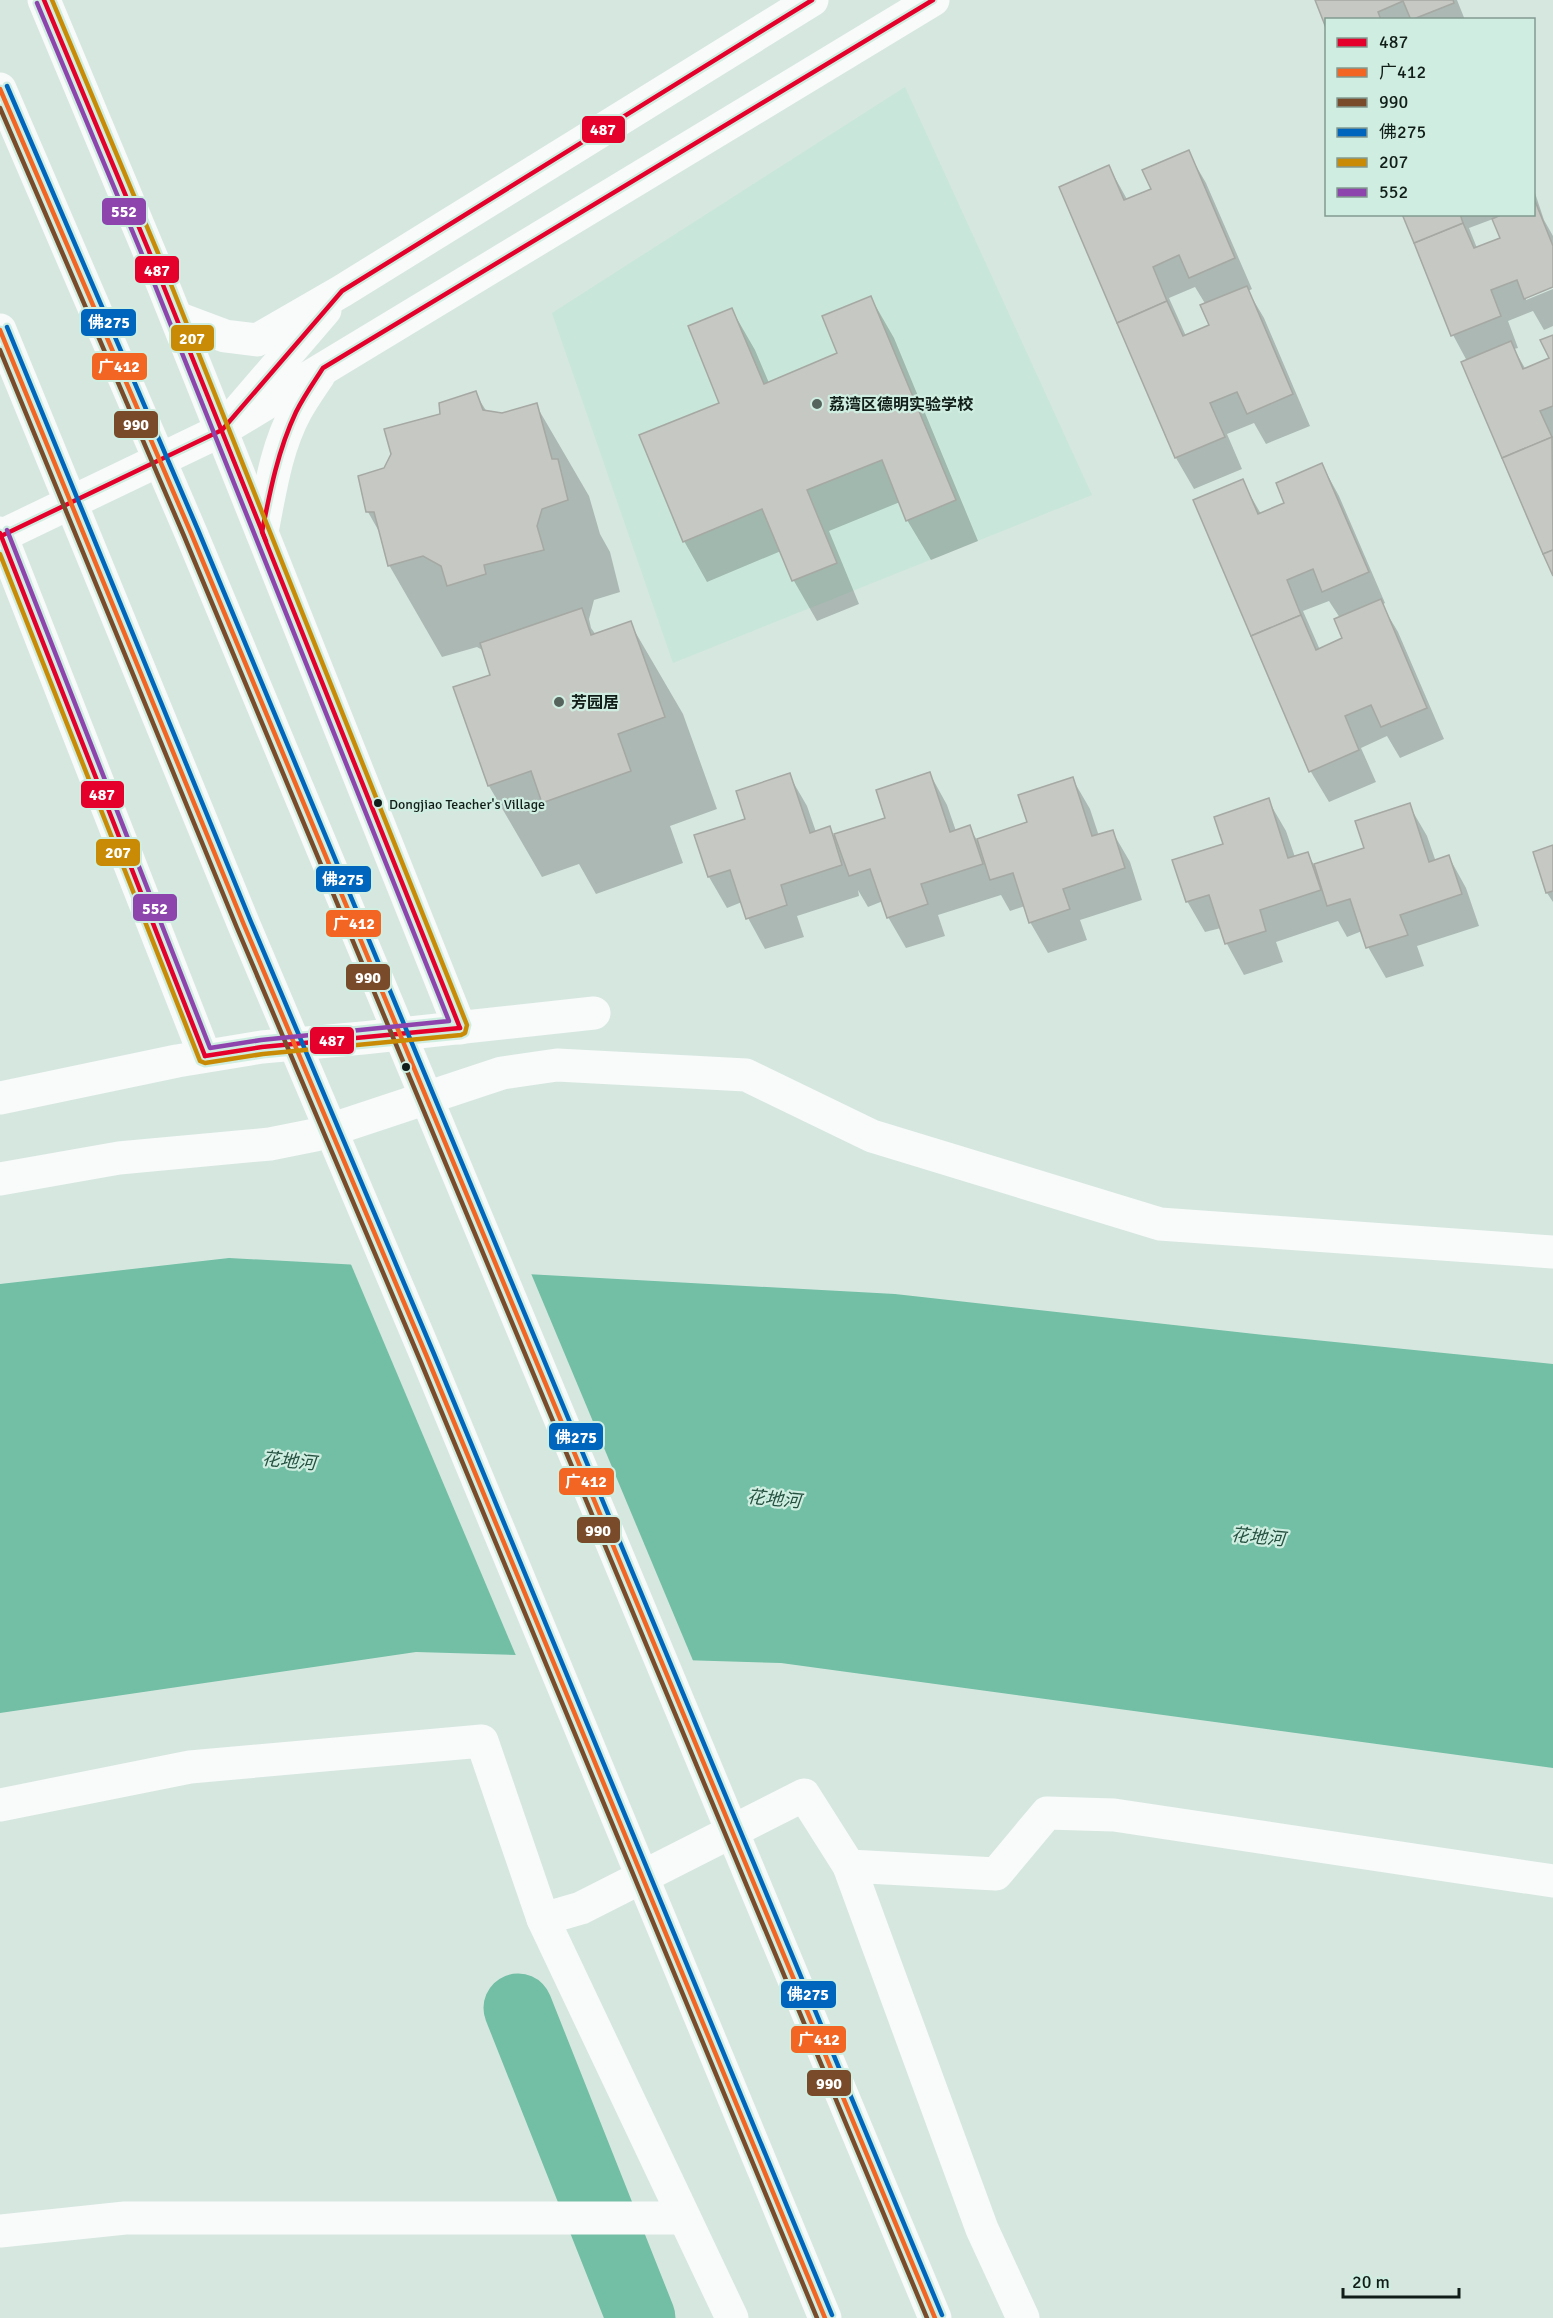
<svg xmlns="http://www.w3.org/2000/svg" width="1553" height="2318" viewBox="0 0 1553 2318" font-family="Signika,'Noto Sans SC',sans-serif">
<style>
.built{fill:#c8e6d9}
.water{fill:#72bfa5}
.pier{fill:#d6e7e0}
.shadow{fill:#0003;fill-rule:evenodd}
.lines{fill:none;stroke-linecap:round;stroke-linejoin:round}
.river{stroke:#72bfa5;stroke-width:69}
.building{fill:#c6c8c3;stroke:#a5a8a3;stroke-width:1.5}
.minor{stroke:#f9fbfa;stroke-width:33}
.major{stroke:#f9fbfa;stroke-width:33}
.bus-1-casing{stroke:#cfeee1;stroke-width:9}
.bus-2-casing{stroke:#cfeee1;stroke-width:9}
.bus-3-casing{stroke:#cfeee1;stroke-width:9}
.bus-4-casing{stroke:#cfeee1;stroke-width:9}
.bus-5-casing{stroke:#cfeee1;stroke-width:9}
.bus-6-casing{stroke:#cfeee1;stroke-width:9}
.bus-1{stroke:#e4002b;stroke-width:4.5}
.bus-2{stroke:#f26522;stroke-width:4.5}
.bus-3{stroke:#7a4b2a;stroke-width:4.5}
.bus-4{stroke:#0065bd;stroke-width:4.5}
.bus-5{stroke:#c98b05;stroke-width:4.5}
.bus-6{stroke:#8e44ad;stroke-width:4.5}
.poi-dot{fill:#56645e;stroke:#cfeee1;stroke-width:2}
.bus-dot{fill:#111d18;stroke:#cfeee1;stroke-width:2}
.labels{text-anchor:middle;stroke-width:4.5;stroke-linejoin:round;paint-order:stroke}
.bus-label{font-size:14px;fill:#111d18;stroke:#cfeee1;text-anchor:start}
.poi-label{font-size:16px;font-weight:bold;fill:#111d18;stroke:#cfeee1;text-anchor:start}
.water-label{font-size:18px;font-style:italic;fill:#255141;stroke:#cfeee1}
.line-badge{stroke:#cfeee1;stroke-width:2}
.badge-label{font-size:16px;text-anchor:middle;font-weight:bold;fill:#fff}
</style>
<rect width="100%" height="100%" fill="#d6e7e0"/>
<path class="built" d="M 905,87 L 1092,495 L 673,663 L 552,313 Z"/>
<path class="water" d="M 229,1258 L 895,1294 L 1264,1335 L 1553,1364 L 1553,1768 L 781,1663 L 416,1652 L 0,1713 L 0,1284 Z"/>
<path class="pier" d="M 350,1262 L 530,1271 L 694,1663 L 517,1658 Z"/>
<g class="shadow">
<path d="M 1317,0 L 1457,0 L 1465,20 L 1326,20 L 1326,24 Z"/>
<path d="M 1188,152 L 1206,183 L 1252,289 L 1248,291 L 1264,318 L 1310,426 L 1266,444 L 1254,423 L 1227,434 L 1242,469 L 1194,489 L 1176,458 L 1061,188 L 1109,167 L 1128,201 L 1152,190 ZM 1195,287 L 1206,305 L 1211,326 L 1186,336 L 1169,298 Z"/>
<path d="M 1534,190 L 1544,220 L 1553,236 L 1553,286 L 1526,297 L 1526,300 L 1553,289 L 1553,326 L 1544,330 L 1533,311 L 1508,321 L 1518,348 L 1514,349 L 1526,370 L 1551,359 L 1553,337 L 1553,573 L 1467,361 L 1453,335 L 1404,214 L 1534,214 ZM 1493,219 L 1502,239 L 1477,248 L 1469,228 Z"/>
<path d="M 871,298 L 894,338 L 978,541 L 931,560 L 907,520 L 900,502 L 829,531 L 859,604 L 817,621 L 794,581 L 781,551 L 707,582 L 684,541 L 721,403 L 732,310 L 755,350 L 769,383 L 839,354 Z"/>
<path d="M 475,393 L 487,412 L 502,414 L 536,405 L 589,496 L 600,534 L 610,552 L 620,592 L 594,600 L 589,619 L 591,628 L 596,635 L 630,623 L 683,714 L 717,809 L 670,826 L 683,863 L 596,894 L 579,864 L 542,877 L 489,786 L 492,675 L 484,651 L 477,647 L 442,657 L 389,565 L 381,535 L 368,512 L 385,470 L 442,415 Z"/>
<path d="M 1322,465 L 1339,496 L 1385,603 L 1382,605 L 1398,632 L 1444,739 L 1400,758 L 1387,736 L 1361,748 L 1376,782 L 1329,802 L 1311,772 L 1195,501 L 1242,481 L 1261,514 L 1286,503 ZM 1329,601 L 1340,618 L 1344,639 L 1320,650 L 1303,611 Z"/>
<path d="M 930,774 L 947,805 L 956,831 L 969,827 L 977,840 L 1029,823 L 1072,778 L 1090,809 L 1099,836 L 1112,831 L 1130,862 L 1142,900 L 1080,920 L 1087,940 L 1048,953 L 1030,922 L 1025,906 L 1010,911 L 1001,895 L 938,915 L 945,936 L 906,948 L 888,917 L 883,901 L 868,907 L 858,890 L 859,896 L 797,916 L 804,937 L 765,949 L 748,918 L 742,902 L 727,908 L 709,877 L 696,836 L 746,820 L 789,775 L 807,806 L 816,832 L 829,828 L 834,836 L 887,819 Z"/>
<path d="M 1268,800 L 1286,831 L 1295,857 L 1307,853 L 1314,865 L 1366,849 L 1409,805 L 1427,836 L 1436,862 L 1449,857 L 1466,888 L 1479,926 L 1417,946 L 1424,966 L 1386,978 L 1368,947 L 1362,931 L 1347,937 L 1338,921 L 1276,942 L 1283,962 L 1244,975 L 1227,944 L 1221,928 L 1205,932 L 1187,901 L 1225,844 Z"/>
<path d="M 1553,847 L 1553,902 L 1547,893 L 1534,853 Z"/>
</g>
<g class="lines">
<path class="river" d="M 518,2008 L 641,2318"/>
</g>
<g class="building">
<path d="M 1315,0 L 1453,0 L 1454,3 L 1411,20 L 1403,1 L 1378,12 L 1381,20 L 1326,20 L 1326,28 Z"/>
<path d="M 1189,150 L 1235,258 L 1189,278 L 1179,255 L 1153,267 L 1167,301 L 1117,323 L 1059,187 L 1109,165 L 1124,200 L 1151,189 L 1142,170 Z"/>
<path d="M 1535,201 L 1553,246 L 1553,287 L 1524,299 L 1517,280 L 1491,290 L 1501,316 L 1451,336 L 1414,243 L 1463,223 L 1474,248 L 1500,238 L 1492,219 L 1503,214 L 1534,214 Z"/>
<path d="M 1402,214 L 1460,214 L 1463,223 L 1414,243 Z"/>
<path d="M 1247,286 L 1293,394 L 1247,414 L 1237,392 L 1210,403 L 1225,437 L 1175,458 L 1117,323 L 1167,301 L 1183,336 L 1209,325 L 1200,305 Z"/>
<path d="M 871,296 L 956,500 L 906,521 L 882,460 L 807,490 L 837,563 L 792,581 L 762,509 L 683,542 L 639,435 L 719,403 L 688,326 L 732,308 L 764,384 L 837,353 L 822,316 Z"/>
<path d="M 1553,335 L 1553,406 L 1540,411 L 1552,437 L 1502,458 L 1461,362 L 1511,341 L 1523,369 L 1549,358 L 1540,340 Z"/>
<path d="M 476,391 L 483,410 L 502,413 L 537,403 L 552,459 L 558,459 L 568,500 L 542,509 L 537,526 L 544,550 L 484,565 L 486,574 L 447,586 L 441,566 L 423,556 L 388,566 L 374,512 L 366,512 L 358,476 L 384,468 L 391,454 L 384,429 L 440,414 L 439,403 Z"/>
<path d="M 1552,437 L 1553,550 L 1543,554 L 1502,458 Z"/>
<path d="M 1322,463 L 1369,572 L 1322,592 L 1313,569 L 1287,580 L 1301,615 L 1251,636 L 1193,500 L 1243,479 L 1258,514 L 1284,503 L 1276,483 Z"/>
<path d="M 1553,550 L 1553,576 L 1543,554 Z"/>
<path d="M 1381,599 L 1427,708 L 1381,727 L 1371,705 L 1345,716 L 1359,750 L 1309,772 L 1251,636 L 1301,615 L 1316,650 L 1342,638 L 1334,619 Z"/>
<path d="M 582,608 L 591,635 L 631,621 L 665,717 L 618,734 L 631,771 L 542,803 L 531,771 L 488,786 L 453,687 L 490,675 L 480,643 Z"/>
<path d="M 930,772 L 950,832 L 970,825 L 983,864 L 921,884 L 928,904 L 887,918 L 870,869 L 849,876 L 834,834 L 885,818 L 876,790 Z"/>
<path d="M 790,773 L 810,833 L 830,826 L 842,865 L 781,885 L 787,905 L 746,919 L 730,870 L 708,877 L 694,835 L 745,819 L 736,791 Z"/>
<path d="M 1073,777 L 1092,836 L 1113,830 L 1125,868 L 1063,889 L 1070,909 L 1029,923 L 1013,873 L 990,880 L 977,839 L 1027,822 L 1018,795 Z"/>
<path d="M 1269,798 L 1288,858 L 1308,852 L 1321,890 L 1260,910 L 1266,931 L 1225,944 L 1209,895 L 1186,902 L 1172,860 L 1223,844 L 1214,817 Z"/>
<path d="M 1410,803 L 1429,862 L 1449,855 L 1462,894 L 1400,915 L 1408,935 L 1366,948 L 1350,899 L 1327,906 L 1314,864 L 1364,848 L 1355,821 Z"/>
<path d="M 1553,845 L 1553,891 L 1546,893 L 1533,852 Z"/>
</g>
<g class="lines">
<g class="minor">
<path d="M 44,0 L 161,280 L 460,1028"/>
<path d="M 177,318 L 225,336 L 257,340 L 342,291 L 812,0"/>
<path d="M 222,430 L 933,0"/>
<path d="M 262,532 C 270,491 276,448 296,411 C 303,398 311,387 319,375"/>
<path d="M 0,533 L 205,1056"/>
<path d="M 1,536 L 222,430 L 325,310"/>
<path d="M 0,1098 L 177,1061 L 262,1047 L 363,1038 L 594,1013"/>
<path d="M 0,1179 L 119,1158 L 270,1144 L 315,1135 L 502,1073 L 557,1065 L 746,1075 L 872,1136 L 1160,1224 L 1553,1252"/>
<path d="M 0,1805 L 190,1767 L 482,1741 L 543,1919 L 581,1908 L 804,1795 L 849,1866 L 982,2229 L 1023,2318"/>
<path d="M 849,1866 L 996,1874 L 1047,1813 L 1114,1815 L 1553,1881"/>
</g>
<g class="major">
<path d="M 0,89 L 191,533 L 935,2318"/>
<path d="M 0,330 L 244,925 L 427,1357 L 825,2318"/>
<path d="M 543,1919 L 732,2318"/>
<path d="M 0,2231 L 125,2218 L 684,2218"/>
</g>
<g class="bus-1-casing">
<g id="bus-1">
<path d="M 44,0 L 161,280 L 266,541"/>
<path d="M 0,533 L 205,1056"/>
<path d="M 1,536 L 222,430 L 342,291 L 812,0"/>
<path d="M 460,1028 L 262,532 C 270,491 278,450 296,412 C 304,396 314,382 323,368 L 933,0"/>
<path d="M 205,1056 L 262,1047 L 460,1028"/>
</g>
</g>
<g class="bus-2-casing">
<g id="bus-2">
<path d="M 0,89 L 191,533 L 935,2318"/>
<path d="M 0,330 L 244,925 L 427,1357 L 825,2318"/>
</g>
</g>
<g class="bus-3-casing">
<g id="bus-3">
<path d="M 0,108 L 184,536 L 927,2318"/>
<path d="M 0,350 L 237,928 L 420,1360 L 817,2318"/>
</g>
</g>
<g class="bus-4-casing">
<g id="bus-4">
<path d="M 7,86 L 198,530 L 942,2315"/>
<path d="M 7,327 L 251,922 L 434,1354 L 832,2315"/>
</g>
</g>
<g class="bus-5-casing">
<path id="bus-5" d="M 0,554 L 200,1061 L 205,1063 L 263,1054 L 461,1035 L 465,1033 L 467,1025 L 168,277 L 52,0"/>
</g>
<g class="bus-6-casing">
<path id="bus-6" d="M 7,530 L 210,1048 L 261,1040 L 449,1021 L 154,283 L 37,3"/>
</g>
<use href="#bus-1" class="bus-1"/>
<use href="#bus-2" class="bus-2"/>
<use href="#bus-3" class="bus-3"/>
<use href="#bus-4" class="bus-4"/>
<use href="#bus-5" class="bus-5"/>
<use href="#bus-6" class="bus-6"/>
</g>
<g class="poi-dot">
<circle cx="817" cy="404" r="6"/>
<circle cx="559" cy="702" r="6"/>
</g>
<g class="bus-dot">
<circle cx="378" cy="803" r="5"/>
<circle cx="406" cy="1067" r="5"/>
</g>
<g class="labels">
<g class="bus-label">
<text x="389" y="809">Dongjiao Teacher's Village</text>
</g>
<g class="poi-label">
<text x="829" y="410">荔湾区德明实验学校</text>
<text x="571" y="708">芳园居</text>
</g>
<g class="water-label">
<text transform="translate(289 1461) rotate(5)" y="6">花地河</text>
<text transform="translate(774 1499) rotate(5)" y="6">花地河</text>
<text transform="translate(1258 1537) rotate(5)" y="6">花地河</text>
</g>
</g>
<g class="line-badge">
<rect x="581" y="115" width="45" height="29" rx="6" fill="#e4002b"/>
<rect x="101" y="197" width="46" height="29" rx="6" fill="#8e44ad"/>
<rect x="134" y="255" width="46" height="29" rx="6" fill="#e4002b"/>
<rect x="80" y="308" width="57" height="29" rx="6" fill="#0065bd"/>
<rect x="170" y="324" width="45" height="28" rx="6" fill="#c98b05"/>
<rect x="91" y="352" width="57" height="29" rx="6" fill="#f26522"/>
<rect x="113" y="410" width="46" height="29" rx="6" fill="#7a4b2a"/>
<rect x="80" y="780" width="45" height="29" rx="6" fill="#e4002b"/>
<rect x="95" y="838" width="46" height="29" rx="6" fill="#c98b05"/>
<rect x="315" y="865" width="57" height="28" rx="6" fill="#0065bd"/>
<rect x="132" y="893" width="46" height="29" rx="6" fill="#8e44ad"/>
<rect x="325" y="909" width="57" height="29" rx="6" fill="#f26522"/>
<rect x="345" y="963" width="46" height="28" rx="6" fill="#7a4b2a"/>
<rect x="309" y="1026" width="46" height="29" rx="6" fill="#e4002b"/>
<rect x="548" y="1422" width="56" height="29" rx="6" fill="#0065bd"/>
<rect x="558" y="1467" width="57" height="29" rx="6" fill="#f26522"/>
<rect x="576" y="1516" width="45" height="28" rx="6" fill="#7a4b2a"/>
<rect x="780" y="1980" width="57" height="29" rx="6" fill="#0065bd"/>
<rect x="790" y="2025" width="57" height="29" rx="6" fill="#f26522"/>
<rect x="806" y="2069" width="46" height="28" rx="6" fill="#7a4b2a"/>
</g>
<g class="badge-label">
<text x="603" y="135">487</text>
<text x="124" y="217">552</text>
<text x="157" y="276">487</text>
<text x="109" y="328">佛275</text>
<text x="192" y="344">207</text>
<text x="119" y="372">广412</text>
<text x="136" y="430">990</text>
<text x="102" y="800">487</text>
<text x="118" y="858">207</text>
<text x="343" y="885">佛275</text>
<text x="155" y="914">552</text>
<text x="354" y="929">广412</text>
<text x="368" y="983">990</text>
<text x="332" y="1046">487</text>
<text x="576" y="1443">佛275</text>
<text x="586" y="1487">广412</text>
<text x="598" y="1536">990</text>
<text x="808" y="2000">佛275</text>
<text x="819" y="2045">广412</text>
<text x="829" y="2089">990</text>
</g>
<rect x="1325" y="18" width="210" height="198" fill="#cfeee1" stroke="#839a91" stroke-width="1.5"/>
<rect x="1337" y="38" width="30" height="9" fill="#e4002b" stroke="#839a91" stroke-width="1.5"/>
<text x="1379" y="48" font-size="18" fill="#111d18">487</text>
<rect x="1337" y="68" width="30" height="9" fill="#f26522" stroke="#839a91" stroke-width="1.5"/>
<text x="1379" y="78" font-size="18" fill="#111d18">广412</text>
<rect x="1337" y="98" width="30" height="9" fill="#7a4b2a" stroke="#839a91" stroke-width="1.5"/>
<text x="1379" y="108" font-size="18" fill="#111d18">990</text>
<rect x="1337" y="128" width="30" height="9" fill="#0065bd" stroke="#839a91" stroke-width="1.5"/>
<text x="1379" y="138" font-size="18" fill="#111d18">佛275</text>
<rect x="1337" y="158" width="30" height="9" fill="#c98b05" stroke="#839a91" stroke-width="1.5"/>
<text x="1379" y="168" font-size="18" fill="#111d18">207</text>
<rect x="1337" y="188" width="30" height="9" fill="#8e44ad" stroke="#839a91" stroke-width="1.5"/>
<text x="1379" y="198" font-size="18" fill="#111d18">552</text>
<path d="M1343 2288v9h116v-9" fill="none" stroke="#111d18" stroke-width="3"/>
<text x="1352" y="2288" font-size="18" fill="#111d18" stroke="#cfeee1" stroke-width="4.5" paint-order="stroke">20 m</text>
</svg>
